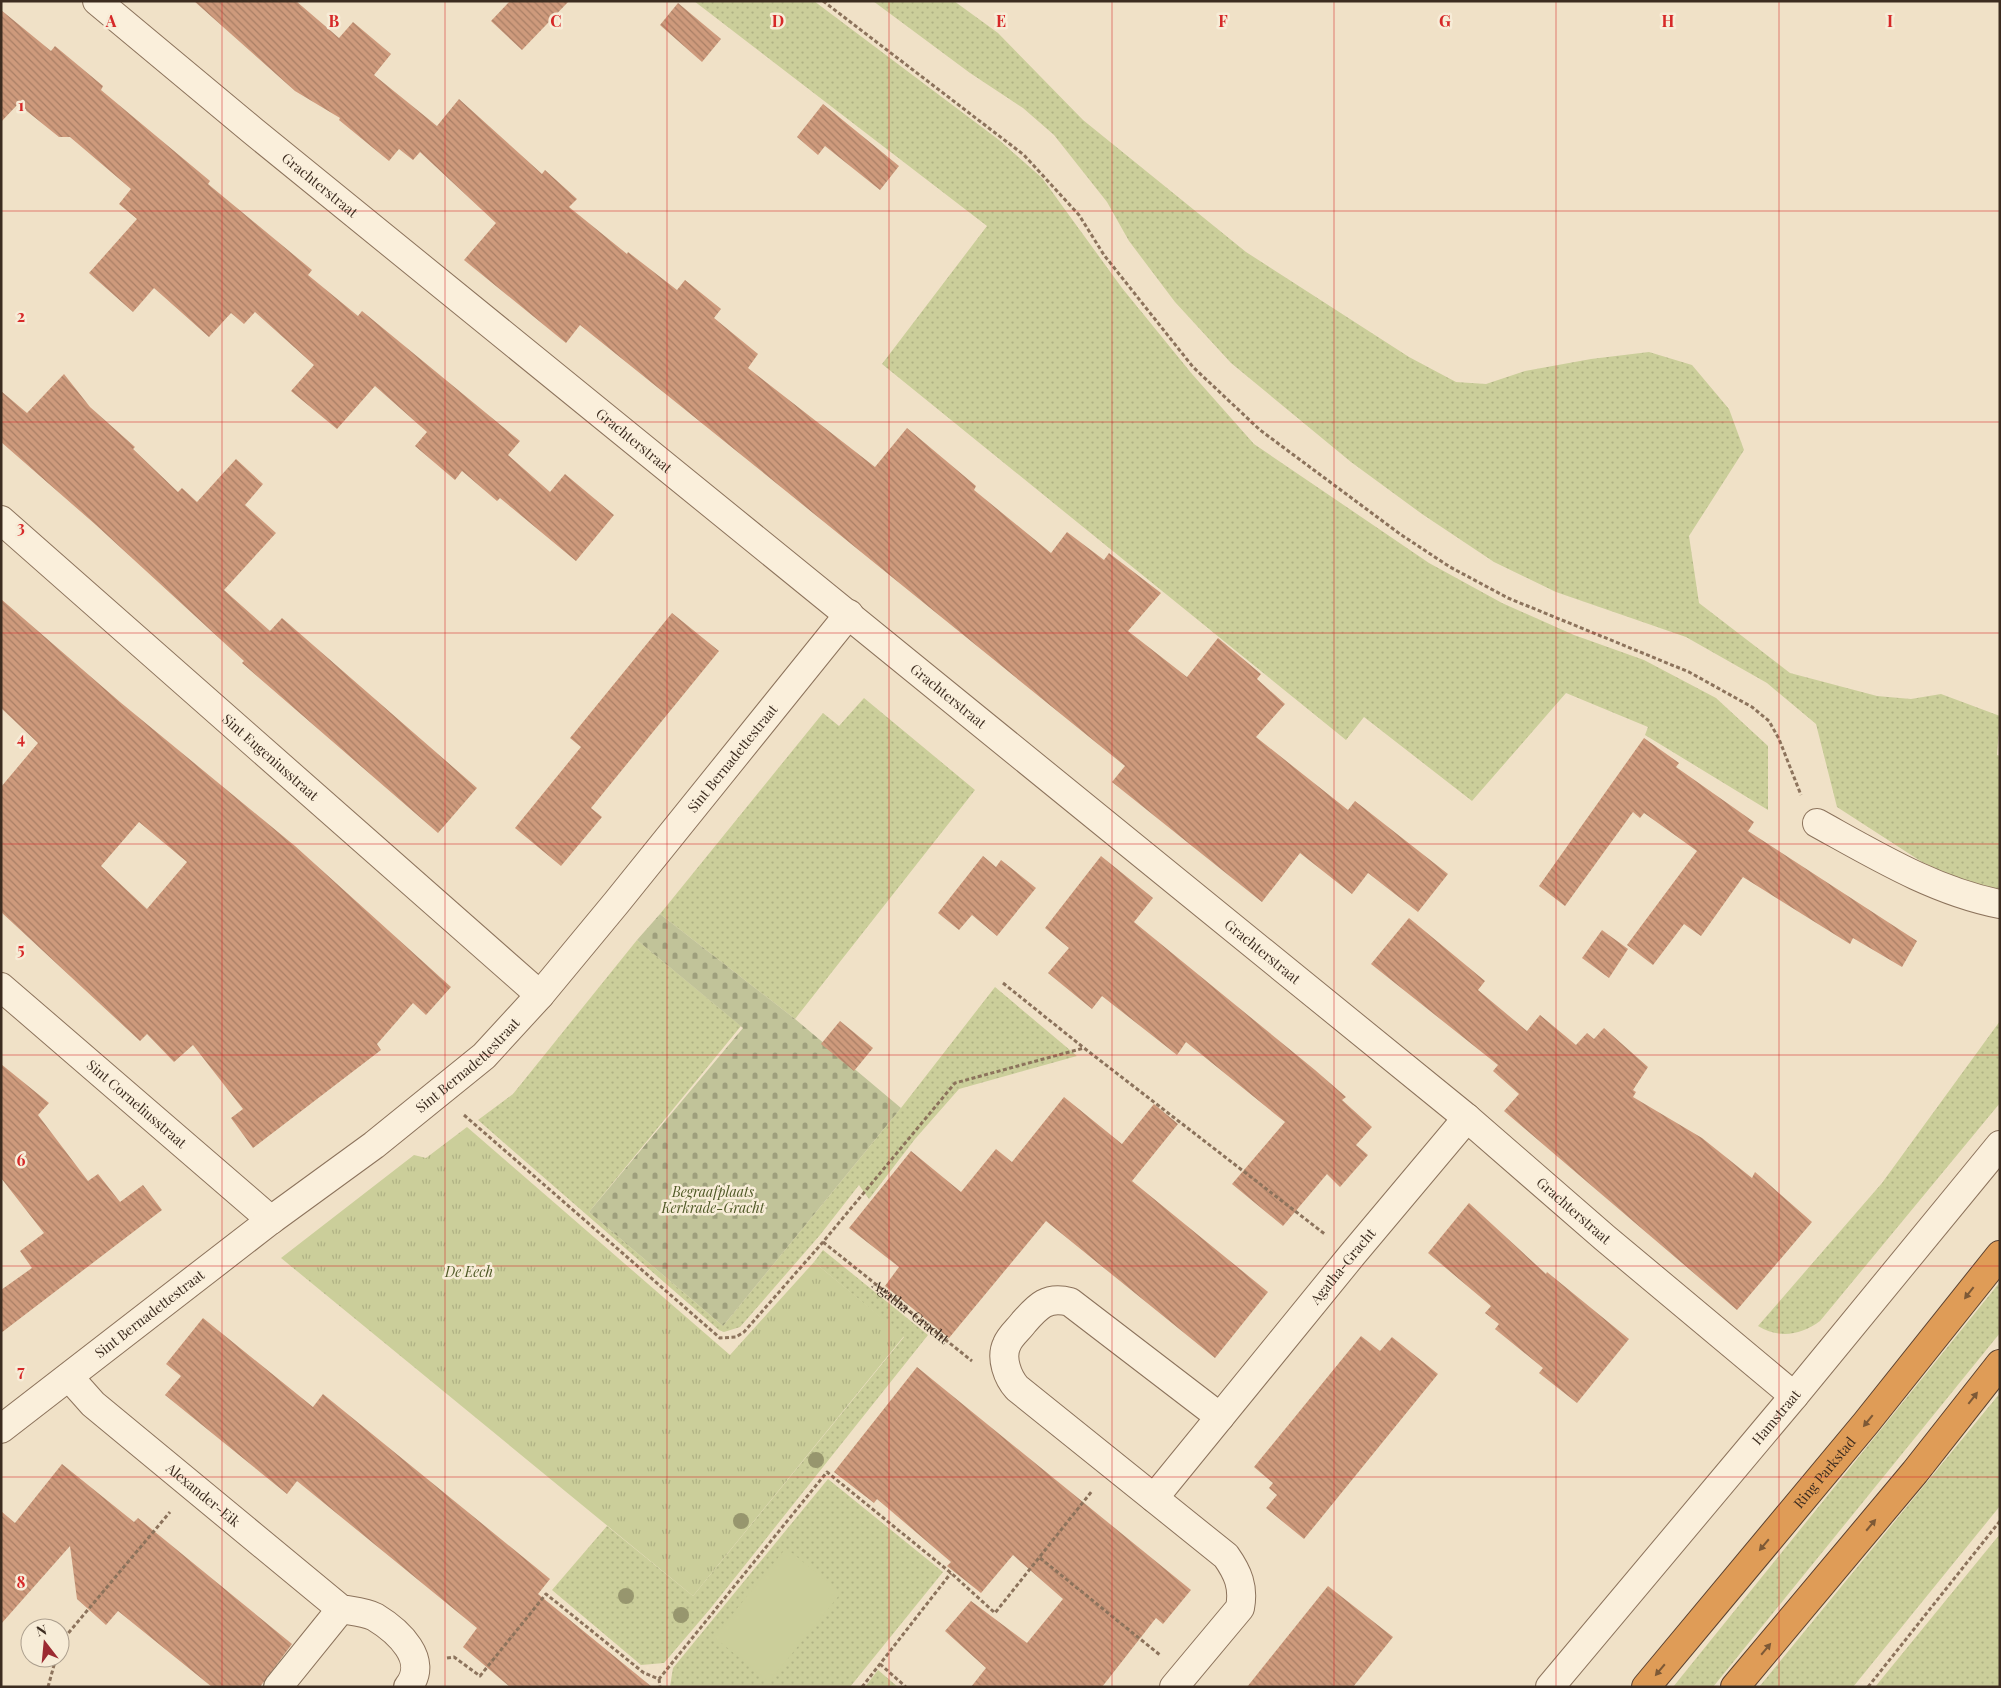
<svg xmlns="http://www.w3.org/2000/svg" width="2001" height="1688" viewBox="0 0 2001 1688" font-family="'Playfair Display',serif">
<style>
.grass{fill:url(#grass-dots)}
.cemetery{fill:url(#cemetery-stones)}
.park{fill:url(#park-tufts)}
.garden{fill:#cbce9a}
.building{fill:url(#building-back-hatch);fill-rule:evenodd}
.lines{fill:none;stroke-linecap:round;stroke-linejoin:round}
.minor-casing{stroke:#8c735c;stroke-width:30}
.highway-casing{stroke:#5a4130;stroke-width:30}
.path{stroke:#8c735c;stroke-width:3;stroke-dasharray:4 2.5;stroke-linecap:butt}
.minor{stroke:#faefdb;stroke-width:28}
.highway{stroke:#df9c57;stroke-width:28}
.tree{fill:#97966e}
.oneway{fill:#7d5936}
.grid{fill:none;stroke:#d62828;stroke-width:1;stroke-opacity:0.55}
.labels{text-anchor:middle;stroke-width:5;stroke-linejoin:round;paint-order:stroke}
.street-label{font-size:14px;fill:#3c2c20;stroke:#f7ecd7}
.park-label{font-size:14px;font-style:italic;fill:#4f5926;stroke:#f7ecd7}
.grid-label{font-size:16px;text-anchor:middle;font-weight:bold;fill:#d62828;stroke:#f7ecd7;stroke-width:5;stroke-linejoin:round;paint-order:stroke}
</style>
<defs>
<pattern id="grass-dots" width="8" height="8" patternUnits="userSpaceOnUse" patternTransform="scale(1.25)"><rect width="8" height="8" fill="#cbce9a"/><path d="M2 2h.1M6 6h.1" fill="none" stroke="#afb184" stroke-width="1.8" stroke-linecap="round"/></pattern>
<pattern id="cemetery-stones" width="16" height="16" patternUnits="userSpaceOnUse" patternTransform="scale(1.25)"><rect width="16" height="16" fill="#c1c399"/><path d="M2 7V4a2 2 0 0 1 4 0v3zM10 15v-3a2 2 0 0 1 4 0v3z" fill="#9e9f7c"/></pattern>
<pattern id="park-tufts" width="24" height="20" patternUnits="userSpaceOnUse" patternTransform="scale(1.25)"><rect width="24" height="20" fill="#cbce9a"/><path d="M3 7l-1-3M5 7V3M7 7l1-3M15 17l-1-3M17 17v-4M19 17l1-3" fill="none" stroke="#afb184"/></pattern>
<pattern id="building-back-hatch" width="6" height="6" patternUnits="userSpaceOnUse" patternTransform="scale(1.25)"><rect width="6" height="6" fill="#ce9a7c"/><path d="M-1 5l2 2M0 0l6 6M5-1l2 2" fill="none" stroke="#a87e65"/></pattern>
</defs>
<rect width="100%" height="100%" fill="#f0e1c7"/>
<g class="grass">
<path d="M 694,1 L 814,1 L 999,140 L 1042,178 L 1122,288 L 1192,374 L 1254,444 L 1429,563 L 1502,603 L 1574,635 L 1644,660 L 1716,698 L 1768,746 L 1768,810 L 1645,735 L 1648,727 L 1566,693 L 1472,801 L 1364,717 L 1346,740 L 882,364 L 987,226 Z"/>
<path d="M 873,1 L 954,1 L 998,33 L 1083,120 L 1246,252 L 1409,357 L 1456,382 L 1486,384 L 1525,371 L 1591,359 L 1649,352 L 1692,365 L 1729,409 L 1744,450 L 1689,536 L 1699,603 L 1790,673 L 1877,696 L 1911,699 L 1941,694 L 2000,716 L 1997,755 L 2000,756 L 2000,889 L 1971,884 L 1922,862 L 1837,807 L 1816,724 L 1767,683 L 1686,637 L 1556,592 L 1494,562 L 1422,514 L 1351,462 L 1231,363 L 1175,302 L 1129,241 L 1107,202 L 1054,135 L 1023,108 L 970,73 Z"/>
<path d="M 864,698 L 975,790 L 795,1019 L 660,914 L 823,713 L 839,726 Z"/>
<path d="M 637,940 L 741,1026 L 589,1212 L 723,1326 L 901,1108 L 995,987 L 1077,1056 L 959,1089 L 915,1139 L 869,1199 L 859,1185 L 820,1235 L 740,1327 L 724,1332 L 719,1330 L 478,1120 L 513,1094 Z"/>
<path d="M 2000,1021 L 2000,1103 L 1820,1321 C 1801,1335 1779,1339 1758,1326 L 1882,1183 Z"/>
<path d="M 823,1250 L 928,1335 L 710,1609 L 664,1663 L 641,1665 L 552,1590 L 607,1526 L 693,1596 L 904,1337 L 814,1262 Z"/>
<path d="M 2000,1282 L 2000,1333 L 1713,1687 L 1673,1687 Z"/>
<path d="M 2000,1393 L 2000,1506 L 1853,1687 L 1759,1687 Z"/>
<path d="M 828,1479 L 943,1572 L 850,1687 L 670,1687 L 673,1668 Z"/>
<path d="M 2000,1534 L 2000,1687 L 1875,1687 Z"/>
<path d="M 878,1670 L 898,1687 L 865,1687 Z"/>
</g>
<path class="cemetery" d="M 660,914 L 795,1019 L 901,1108 L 723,1326 L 589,1212 L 743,1028 L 637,940 Z"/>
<path class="park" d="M 467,1127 L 730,1355 L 814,1262 L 904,1336 L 693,1596 L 281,1258 L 414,1155 L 426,1158 Z"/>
<path class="garden" d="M 786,1548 L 841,1593 L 769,1682 L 714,1637 Z"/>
<g class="building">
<path d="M 194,1 L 296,1 L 339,38 L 353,22 L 391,54 L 374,75 L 437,126 L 459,99 L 542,174 L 545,170 L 577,199 L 569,207 L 627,254 L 628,252 L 677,290 L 685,280 L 721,309 L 714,318 L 758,354 L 748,368 L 875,467 L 907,428 L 976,486 L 974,490 L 1051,553 L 1067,532 L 1104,560 L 1109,553 L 1161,593 L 1128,631 L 1187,677 L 1218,638 L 1261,674 L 1257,679 L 1285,704 L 1256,737 L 1348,810 L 1355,801 L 1448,874 L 1418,912 L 1368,873 L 1352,894 L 1300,853 L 1262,902 L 1112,782 L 1125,766 L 771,479 L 580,325 L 566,343 L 464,260 L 496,223 L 420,152 L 413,160 L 399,149 L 389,161 L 339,120 L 340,118 L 295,91 Z"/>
<path d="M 510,1 L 569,1 L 522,50 L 491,21 Z"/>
<path d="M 678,3 L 721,39 L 702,62 L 660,25 Z"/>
<path d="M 1,10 L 51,51 L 55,46 L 103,86 L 101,90 L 210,181 L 208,184 L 312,270 L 308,275 L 358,316 L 362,311 L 520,441 L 508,455 L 550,492 L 565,474 L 614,515 L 576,561 L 500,498 L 497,501 L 462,471 L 455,480 L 415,446 L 427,432 L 375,386 L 337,429 L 291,391 L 314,365 L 255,312 L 244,324 L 231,313 L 209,337 L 154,288 L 133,312 L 89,273 L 137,219 L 119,204 L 131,189 L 70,137 L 59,137 L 18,104 L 1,122 Z"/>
<path d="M 823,104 L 899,166 L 880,190 L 825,146 L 818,155 L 797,137 Z"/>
<path d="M 64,374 L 90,407 L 135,447 L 133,449 L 178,492 L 182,488 L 197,502 L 236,459 L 263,484 L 245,505 L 276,533 L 224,590 L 270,631 L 282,618 L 477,788 L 438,833 L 242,663 L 244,661 L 96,525 L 1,442 L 1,391 L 27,413 Z"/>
<path d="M 1,599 L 120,702 L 295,846 L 451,987 L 426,1015 L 413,1003 L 377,1044 L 381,1050 L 253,1148 L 231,1118 L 243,1109 L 193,1045 L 174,1062 L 147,1034 L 140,1041 L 1,912 L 1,787 L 38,743 L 1,708 ZM 139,822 L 187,862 L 147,909 L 101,866 Z"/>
<path d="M 672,613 L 719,651 L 591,808 L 602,817 L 561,866 L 515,828 L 581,747 L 570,738 Z"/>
<path d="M 1644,738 L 1679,763 L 1676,767 L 1754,822 L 1748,831 L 1917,941 L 1902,967 L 1853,938 L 1850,944 L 1743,877 L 1701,936 L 1684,924 L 1653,965 L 1627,945 L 1697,851 L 1644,813 L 1640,818 L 1633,812 L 1565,906 L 1539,886 Z"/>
<path d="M 983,856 L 996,867 L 1001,860 L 1036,888 L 997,936 L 972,915 L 959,930 L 938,913 Z"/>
<path d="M 1101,856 L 1153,898 L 1134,922 L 1315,1070 L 1346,1097 L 1342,1100 L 1372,1127 L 1356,1145 L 1368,1155 L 1340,1187 L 1327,1174 L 1283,1226 L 1232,1184 L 1285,1122 L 1186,1042 L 1177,1055 L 1102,996 L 1092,1009 L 1048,973 L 1069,948 L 1045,928 Z"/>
<path d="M 1409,918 L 1485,981 L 1478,990 L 1527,1031 L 1540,1015 L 1576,1045 L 1587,1033 L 1594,1039 L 1604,1028 L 1648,1067 L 1633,1090 L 1636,1092 L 1633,1097 L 1702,1138 L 1752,1178 L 1755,1172 L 1812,1222 L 1737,1310 L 1504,1111 L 1519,1094 L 1493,1071 L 1498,1065 L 1371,964 Z"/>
<path d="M 1602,930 L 1628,949 L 1609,978 L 1582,958 Z"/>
<path d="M 840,1021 L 873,1048 L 854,1071 L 821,1044 Z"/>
<path d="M 1,1064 L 49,1103 L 38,1115 L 88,1181 L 98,1174 L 120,1202 L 143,1185 L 162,1210 L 1,1333 L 1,1290 L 32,1268 L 20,1251 L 44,1233 L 1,1178 Z"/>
<path d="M 1064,1097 L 1122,1144 L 1154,1104 L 1178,1124 L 1132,1181 L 1268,1292 L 1215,1358 L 1046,1221 L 949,1338 L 885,1286 L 899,1267 L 849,1228 L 911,1151 L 961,1192 L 996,1149 L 1012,1162 Z"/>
<path d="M 1469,1203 L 1546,1274 L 1547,1272 L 1629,1339 L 1577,1403 L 1539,1373 L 1543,1368 L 1495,1329 L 1499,1324 L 1485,1313 L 1491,1306 L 1428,1253 Z"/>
<path d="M 203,1318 L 313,1407 L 323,1394 L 550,1579 L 538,1594 L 652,1687 L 510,1687 L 463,1647 L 477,1628 L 297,1481 L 287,1494 L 165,1395 L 181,1376 L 166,1364 Z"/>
<path d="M 1361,1336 L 1380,1351 L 1392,1337 L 1438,1374 L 1304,1539 L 1266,1508 L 1277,1495 L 1269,1488 L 1273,1483 L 1254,1467 Z"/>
<path d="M 917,1367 L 1191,1590 L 1163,1624 L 1156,1618 L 1102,1687 L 971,1687 L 986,1668 L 945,1631 L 971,1601 L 1027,1643 L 1063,1599 L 1013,1555 L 981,1593 L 947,1566 L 951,1562 L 877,1499 L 874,1503 L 834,1472 Z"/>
<path d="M 62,1464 L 134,1522 L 138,1518 L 292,1644 L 260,1687 L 212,1687 L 118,1611 L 106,1625 L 77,1599 L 70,1546 L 1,1624 L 1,1511 L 15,1523 Z"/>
<path d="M 1328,1586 L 1393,1637 L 1353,1687 L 1247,1687 Z"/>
</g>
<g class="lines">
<g class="minor-casing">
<g id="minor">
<path id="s2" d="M 97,1 L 253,131 L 1467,1118 L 1605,1238 L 1794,1396"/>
<path id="s3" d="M 1,520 L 540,995"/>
<path d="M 1817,823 C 1875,855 1934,891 2000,904"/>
<path id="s4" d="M 1,987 L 271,1220"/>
<path id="s5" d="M 69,1377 L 93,1404 L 341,1609 C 352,1611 366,1612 375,1617 C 398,1631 430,1660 408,1687"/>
<path id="s6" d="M 1,1429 L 271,1220 L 374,1145 L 484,1056 L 540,995 L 617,902 L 849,614"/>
<path id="s7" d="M 1154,1498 L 1352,1255 L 1467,1118"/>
<path d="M 278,1687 L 341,1609"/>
<path d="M 1174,1687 L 1240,1608 C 1244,1587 1238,1573 1226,1556 L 1017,1388 C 1008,1378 1000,1358 1007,1344 C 1010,1336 1019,1329 1024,1322 C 1038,1306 1047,1296 1070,1302 L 1220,1417"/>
<path id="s8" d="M 1550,1687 L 1794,1396 L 2000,1145"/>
</g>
</g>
<g class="highway-casing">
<g id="highway">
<path id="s9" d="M 1646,1687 L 1866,1423 L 2000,1255"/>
<path d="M 1735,1687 L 1915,1472 L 2000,1364"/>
</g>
</g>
<g class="path">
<path d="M 823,1 L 1024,155 L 1079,215 L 1104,255 L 1193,367 L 1260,430 L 1400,534 L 1450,567 L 1508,598 L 1689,672 L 1752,707 L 1769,721 L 1779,739 L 1801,795"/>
<path d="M 1003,983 L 1084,1048"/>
<path d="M 464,1115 L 720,1338 L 736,1337 L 744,1332 L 823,1242 L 955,1083 L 1084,1048 L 1326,1235"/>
<path id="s1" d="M 823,1242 L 972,1361"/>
<path d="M 1040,1558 L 1160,1655"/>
<path d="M 60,1643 L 170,1512"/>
<path d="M 447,1658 L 454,1657 L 480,1676 L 546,1594 L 644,1673 L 659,1679 L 827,1472 L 951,1573 L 995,1613 L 1092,1491"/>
<path d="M 880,1664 L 906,1687"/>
<path d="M 659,1679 L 660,1687"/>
<path d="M 48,1687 L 56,1658"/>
<path d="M 862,1687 L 951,1573"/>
<path d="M 1868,1687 L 2000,1521"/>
</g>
<use href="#minor" class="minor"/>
<use href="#highway" class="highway"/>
</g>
<g class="tree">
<circle cx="816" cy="1460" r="8"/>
<circle cx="741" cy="1521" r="8"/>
<circle cx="626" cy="1596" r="8"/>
<circle cx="681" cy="1615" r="8"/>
</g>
<defs><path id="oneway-solid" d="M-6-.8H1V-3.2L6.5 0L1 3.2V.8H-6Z" transform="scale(1.25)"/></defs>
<g class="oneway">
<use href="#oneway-solid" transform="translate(1969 1293) rotate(128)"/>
<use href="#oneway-solid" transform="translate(1973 1398) rotate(-52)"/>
<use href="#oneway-solid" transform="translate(1868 1421) rotate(129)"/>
<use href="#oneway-solid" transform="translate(1871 1525) rotate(-50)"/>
<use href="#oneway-solid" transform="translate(1764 1545) rotate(130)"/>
<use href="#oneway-solid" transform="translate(1766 1649) rotate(-50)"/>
<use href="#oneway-solid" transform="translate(1660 1670) rotate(130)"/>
</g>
<path class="grid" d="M 222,1 L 222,1687M 445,1 L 445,1687M 667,1 L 667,1687M 889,1 L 889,1687M 1112,1 L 1112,1687M 1334,1 L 1334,1687M 1556,1 L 1556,1687M 1779,1 L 1779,1687M 1,211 L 2000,211M 1,422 L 2000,422M 1,633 L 2000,633M 1,844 L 2000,844M 1,1055 L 2000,1055M 1,1266 L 2000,1266M 1,1477 L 2000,1477"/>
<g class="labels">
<g class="street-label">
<text dy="5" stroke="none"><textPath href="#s2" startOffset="289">Grachterstraat</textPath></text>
<text dy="5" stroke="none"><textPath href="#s2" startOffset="694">Grachterstraat</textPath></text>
<text dy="5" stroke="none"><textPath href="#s2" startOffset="1099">Grachterstraat</textPath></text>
<text dy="5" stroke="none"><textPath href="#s3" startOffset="359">Sint Eugeniusstraat</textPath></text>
<text dy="5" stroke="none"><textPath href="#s6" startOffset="998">Sint Bernadettestraat</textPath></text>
<text dy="5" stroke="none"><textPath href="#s2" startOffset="1504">Grachterstraat</textPath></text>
<text dy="5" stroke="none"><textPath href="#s6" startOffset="592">Sint Bernadettestraat</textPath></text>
<text dy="5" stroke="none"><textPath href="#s4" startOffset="179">Sint Corneliusstraat</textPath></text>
<text dy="5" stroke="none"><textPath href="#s2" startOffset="1909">Grachterstraat</textPath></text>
<text dy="5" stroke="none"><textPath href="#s7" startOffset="299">Agatha-Gracht</textPath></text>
<text dy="5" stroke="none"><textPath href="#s1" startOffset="112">Agatha-Gracht</textPath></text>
<text dy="5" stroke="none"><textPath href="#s6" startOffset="188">Sint Bernadettestraat</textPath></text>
<text dy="5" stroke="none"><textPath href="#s8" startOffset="352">Hamstraat</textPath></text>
<text dy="5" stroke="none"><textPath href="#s9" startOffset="279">Ring Parkstad</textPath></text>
<text dy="5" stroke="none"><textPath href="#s5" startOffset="179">Alexander-Eik</textPath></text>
</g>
<g class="park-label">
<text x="713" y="1197">Begraafplaats<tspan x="713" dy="16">Kerkrade-Gracht</tspan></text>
<text x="469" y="1277">De Eech</text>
</g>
</g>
<g class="grid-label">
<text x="111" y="27">A</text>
<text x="334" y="27">B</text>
<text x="556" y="27">C</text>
<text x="778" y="27">D</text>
<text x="1001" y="27">E</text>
<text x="1223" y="27">F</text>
<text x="1445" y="27">G</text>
<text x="1668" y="27">H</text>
<text x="1890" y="27">I</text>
<text x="21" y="111">1</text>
<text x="21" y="322">2</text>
<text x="21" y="533">3</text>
<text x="21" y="744">4</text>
<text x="21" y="955">5</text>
<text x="21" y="1166">6</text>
<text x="21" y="1377">7</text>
<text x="21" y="1588">8</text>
</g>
<rect width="2001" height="1688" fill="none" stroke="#3c2c20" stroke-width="5"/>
<g transform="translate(45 1643) rotate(344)"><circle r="24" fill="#f7ecd7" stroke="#ac9f8e"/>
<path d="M0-4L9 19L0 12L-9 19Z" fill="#9c2a31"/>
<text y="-8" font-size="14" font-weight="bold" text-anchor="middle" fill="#3c2c20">N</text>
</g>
</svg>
